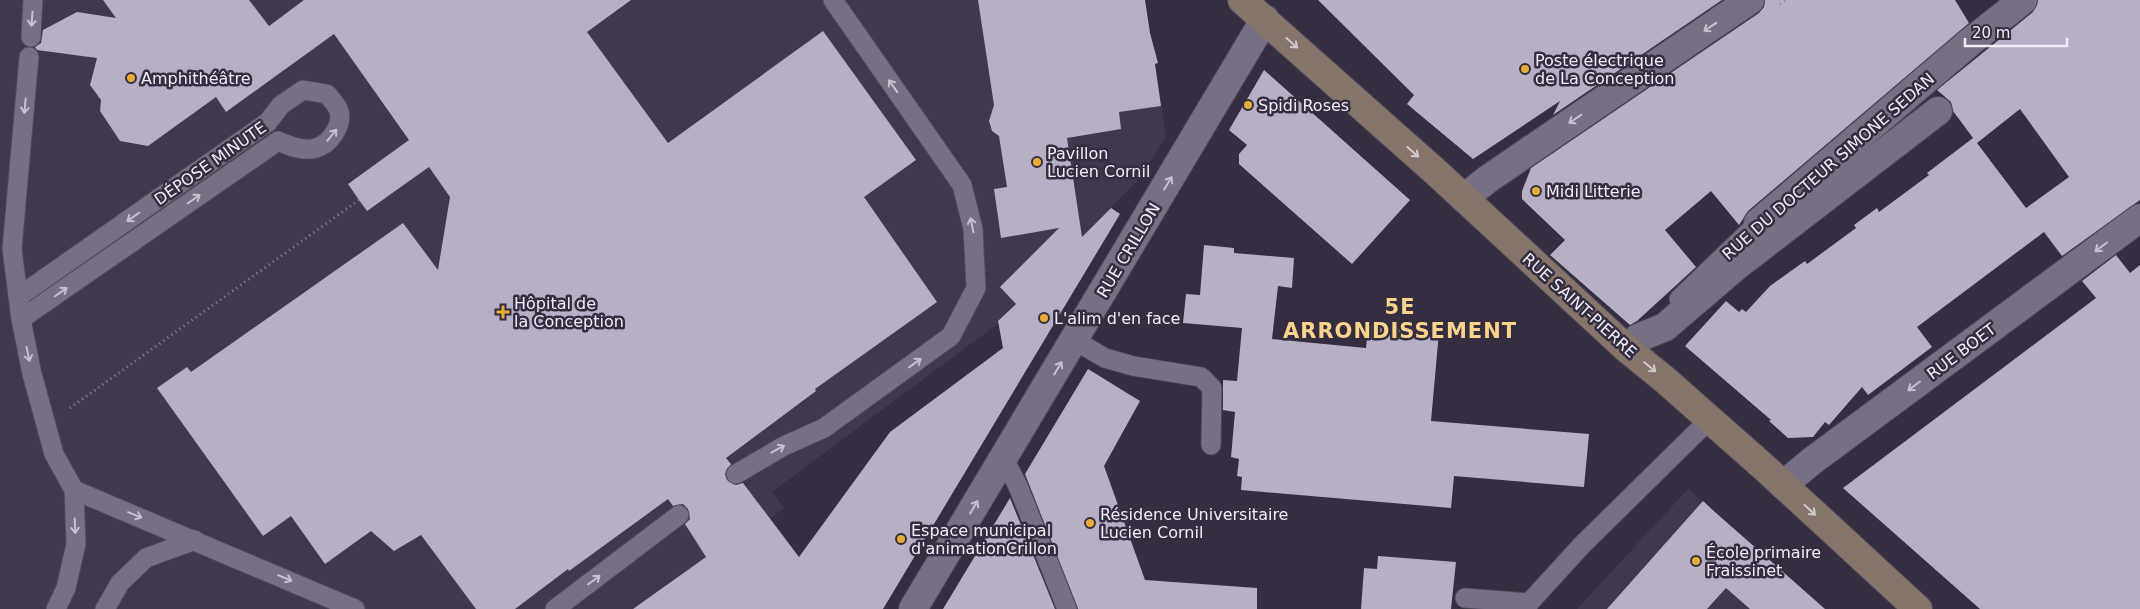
<svg xmlns="http://www.w3.org/2000/svg" width="2140" height="609" viewBox="0 0 2140 609" font-family="'DejaVu Sans',sans-serif">
<style>
.built{fill:#40384f}
.building{fill:#b6afc6;fill-rule:evenodd}
.lines{fill:none;stroke-linecap:round;stroke-linejoin:round}
.lane-casing{stroke:#4e4a59;stroke-width:21}
.street-casing{stroke:#4e4a59;stroke-width:30}
.secondary-casing{stroke:#4e4a59;stroke-width:30}
.path{stroke:#8c8796;stroke-width:3;stroke-dasharray:1 4;stroke-linecap:butt}
.lane{stroke:#777085;stroke-width:19}
.street{stroke:#777085;stroke-width:28}
.secondary{stroke:#87756c;stroke-width:28}
.oneway{stroke:#c6c1d0}
.oneway2{stroke:#d0c9cf}
.poi-dot{fill:#e7ac36;stroke:#342e40;stroke-width:2}
.labels{text-anchor:middle;stroke-width:5;stroke-linejoin:round;paint-order:stroke}
.poi-label{font-size:16px;fill:#f0edf9;stroke:#342e40;text-anchor:start}
.street-label{font-size:16px;fill:#f0edf9;stroke:#342e40}
.district-label{font-size:21px;font-weight:bold;letter-spacing:1px;fill:#fcd38c;stroke:#342e40}
</style>
<rect width="100%" height="100%" fill="#342e40"/>
<g class="built">
<path d="M 0,0 L 1145,0 L 1166,136 L 1142,176 L 998,321 L 999,323 L 772,492 L 784,508 L 745,538 L 720,609 L 0,609 Z"/>
<path d="M 1688,489 L 1703,501 L 1825,609 L 1577,609 Z"/>
</g>
<g class="building">
<path d="M 103,0 L 249,0 L 269,26 L 304,0 L 631,0 L 587,32 L 668,143 L 823,31 L 916,160 L 864,197 L 937,302 L 815,389 L 816,391 L 726,458 L 731,464 L 725,474 L 727,480 L 736,485 L 743,483 L 799,557 L 890,432 L 1003,348 L 998,321 L 1016,304 L 1000,287 L 1059,228 L 1001,238 L 994,189 L 1007,187 L 999,136 L 992,131 L 989,121 L 994,105 L 978,0 L 1145,0 L 1150,33 L 1158,63 L 1155,64 L 1161,106 L 1119,112 L 1121,129 L 1067,138 L 1082,237 L 1111,208 L 1120,214 L 883,609 L 633,609 L 706,557 L 685,524 L 690,519 L 688,509 L 683,504 L 673,506 L 668,499 L 569,571 L 568,569 L 515,609 L 476,609 L 421,535 L 394,551 L 371,531 L 325,564 L 291,516 L 263,536 L 157,388 L 187,367 L 191,372 L 403,223 L 438,270 L 450,197 L 429,167 L 367,211 L 359,200 L 348,184 L 409,140 L 334,34 L 226,112 L 216,97 L 148,146 L 120,141 L 100,111 L 101,100 L 90,85 L 97,58 L 37,50 L 35,47 L 41,43 L 43,30 L 77,12 L 116,18 Z"/>
<path d="M 1318,0 L 1722,0 L 1553,115 L 1560,101 L 1473,159 L 1407,104 L 1414,95 Z"/>
<path d="M 1765,0 L 1955,0 L 1969,23 L 1748,211 L 1739,225 L 1711,191 L 1665,230 L 1696,267 L 1637,321 L 1630,325 L 1550,255 L 1565,240 L 1522,199 L 1522,191 L 1531,168 L 1759,13 L 1764,7 Z"/>
<path d="M 2038,0 L 2140,0 L 2140,200 L 2062,256 L 2044,232 L 1917,327 L 1932,347 L 1868,395 L 1862,387 L 1829,425 L 1825,422 L 1813,437 L 1788,438 L 1769,421 L 1771,420 L 1685,346 L 1726,301 L 1739,312 L 1742,309 L 1746,312 L 1770,286 L 1805,261 L 1807,264 L 1856,228 L 1854,225 L 1877,208 L 1879,212 L 1929,175 L 1927,173 L 1973,138 L 1953,111 L 1951,102 L 1937,90 L 2033,12 ZM 2020,109 L 2069,177 L 2026,208 L 1977,143 Z"/>
<path d="M 1264,70 L 1410,200 L 1352,264 L 1239,164 L 1239,154 L 1247,145 L 1229,130 Z"/>
<path d="M 1204,245 L 1234,248 L 1234,253 L 1294,258 L 1292,288 L 1278,286 L 1272,339 L 1366,348 L 1368,325 L 1439,332 L 1431,421 L 1589,434 L 1584,487 L 1454,476 L 1451,508 L 1241,490 L 1242,477 L 1237,476 L 1239,459 L 1231,457 L 1235,412 L 1223,410 L 1223,380 L 1237,381 L 1242,328 L 1183,323 L 1186,294 L 1200,295 Z"/>
<path d="M 2116,255 L 2130,273 L 2140,265 L 2140,609 L 1980,609 L 1843,488 L 2096,298 L 2082,281 Z"/>
<path d="M 1088,369 L 1140,401 L 1104,466 L 1145,580 L 1257,588 L 1257,609 L 1078,609 L 1025,474 Z"/>
<path d="M 1010,498 L 1055,609 L 943,609 L 975,556 Z"/>
<path d="M 1703,501 L 1716,513 L 1825,609 L 1750,609 L 1726,588 L 1707,609 L 1607,609 Z"/>
<path d="M 1378,556 L 1456,562 L 1451,609 L 1361,609 L 1364,568 L 1377,569 Z"/>
</g>
<g class="lines">
<g class="lane-casing">
<g id="lane">
<path d="M 31,37 L 33,0"/>
<path d="M 29,57 L 12,249 L 21,319 L 32,374 L 54,454 L 74,490 L 76,544 L 66,588 L 56,609"/>
<path d="M 18,297 L 268,122 L 281,105 L 303,90 L 327,94 C 331,99 337,105 339,111 C 343,125 330,144 316,148 C 304,152 289,146 278,141 L 21,319"/>
<path d="M 1679,299 L 1758,223"/>
<path d="M 1074,340 L 1105,358 L 1133,366 L 1201,377 L 1212,388 L 1211,445"/>
<path d="M 1003,457 L 1018,486 L 1067,609"/>
<path d="M 736,474 L 784,446 L 824,428 L 951,336 L 976,288 L 973,229 L 962,185 L 833,0"/>
<path d="M 74,490 L 355,609"/>
<path d="M 1465,598 L 1529,603"/>
<path d="M 105,609 L 120,583 L 146,558 L 195,540"/>
<path d="M 555,609 L 679,515"/>
<path d="M 1527,609 L 1529,603 L 1582,545 L 1710,419"/>
</g>
</g>
<g class="street-casing">
<g id="street">
<path d="M 1464,198 L 1488,179 L 1750,0"/>
<path d="M 1758,223 L 1970,42 L 2023,0"/>
<path d="M 1638,338 L 1665,327 L 1734,268 L 1938,111"/>
<path d="M 1783,485 L 1812,461 L 2140,218"/>
<path d="M 913,609 L 1265,19"/>
</g>
</g>
<g class="secondary-casing">
<path id="secondary" d="M 1242,0 L 1438,174 L 1627,349 L 1664,379 L 1766,469 L 1918,609"/>
</g>
<g class="path">
<path d="M 1780,4 L 1787,0"/>
<path d="M 70,408 L 359,200"/>
</g>
<use href="#lane" class="lane"/>
<use href="#street" class="street"/>
<use href="#secondary" class="secondary"/>
</g>
<defs><path id="oneway-shaft" d="M-6 0H5M1.5-3L5.5 0L1.5 3" fill="none" stroke-width="1.6" stroke-linecap="round" stroke-linejoin="round" transform="scale(1.25)"/></defs>
<g class="oneway">
<use href="#oneway-shaft" transform="translate(32 19) rotate(94)"/>
<use href="#oneway-shaft" transform="translate(1710 27) rotate(146)"/>
<use href="#oneway-shaft" transform="translate(893 86) rotate(-125)"/>
<use href="#oneway-shaft" transform="translate(25 106) rotate(95)"/>
<use href="#oneway-shaft" transform="translate(1575 119) rotate(146)"/>
<use href="#oneway-shaft" transform="translate(332 135) rotate(-51)"/>
<use href="#oneway-shaft" transform="translate(1168 183) rotate(-59)"/>
<use href="#oneway-shaft" transform="translate(194 199) rotate(-35)"/>
<use href="#oneway-shaft" transform="translate(133 217) rotate(145)"/>
<use href="#oneway-shaft" transform="translate(972 225) rotate(-101)"/>
<use href="#oneway-shaft" transform="translate(2101 247) rotate(143)"/>
<use href="#oneway-shaft" transform="translate(61 292) rotate(-35)"/>
<use href="#oneway-shaft" transform="translate(28 354) rotate(78)"/>
<use href="#oneway-shaft" transform="translate(915 363) rotate(-36)"/>
<use href="#oneway-shaft" transform="translate(1058 368) rotate(-59)"/>
<use href="#oneway-shaft" transform="translate(1914 386) rotate(143)"/>
<use href="#oneway-shaft" transform="translate(778 449) rotate(-29)"/>
<use href="#oneway-shaft" transform="translate(974 507) rotate(-59)"/>
<use href="#oneway-shaft" transform="translate(135 515) rotate(22)"/>
<use href="#oneway-shaft" transform="translate(75 526) rotate(88)"/>
<use href="#oneway-shaft" transform="translate(285 578) rotate(23)"/>
<use href="#oneway-shaft" transform="translate(594 580) rotate(-37)"/>
</g>
<g class="oneway2">
<use href="#oneway-shaft" transform="translate(1292 43) rotate(42)"/>
<use href="#oneway-shaft" transform="translate(1413 152) rotate(42)"/>
<use href="#oneway-shaft" transform="translate(1650 367) rotate(39)"/>
<use href="#oneway-shaft" transform="translate(1810 510) rotate(43)"/>
</g>
<g class="poi-dot">
<circle cx="1525" cy="69" r="5"/>
<circle cx="131" cy="78" r="5"/>
<circle cx="1248" cy="105" r="5"/>
<circle cx="1037" cy="162" r="5"/>
<circle cx="1536" cy="191" r="5"/>
<path d="M500.5 304.5h5v5h5v5h-5v5h-5v-5h-5v-5h5z"/>
<circle cx="1044" cy="318" r="5"/>
<circle cx="1090" cy="523" r="5"/>
<circle cx="901" cy="539" r="5"/>
<circle cx="1696" cy="561" r="5"/>
</g>
<g class="labels">
<g class="poi-label">
<text x="1535" y="66">Poste électrique<tspan x="1535" dy="18">de La Conception</tspan></text>
<text x="141" y="84">Amphithéâtre</text>
<text x="1258" y="111">Spidi Roses</text>
<text x="1047" y="159">Pavillon<tspan x="1047" dy="18">Lucien Cornil</tspan></text>
<text x="1546" y="197">Midi Litterie</text>
<text x="514" y="309">Hôpital de<tspan x="514" dy="18">la Conception</tspan></text>
<text x="1054" y="324">L'alim d'en face</text>
<text x="1100" y="520">Résidence Universitaire<tspan x="1100" dy="18">Lucien Cornil</tspan></text>
<text x="911" y="536">Espace municipal<tspan x="911" dy="18">d'animationCrillon</tspan></text>
<text x="1706" y="558">École primaire<tspan x="1706" dy="18">Fraissinet</tspan></text>
</g>
<g class="street-label">
<text transform="translate(210 163) rotate(-35)" y="6">DÉPOSE MINUTE</text>
<text transform="translate(1828 166) rotate(-41)" y="6">RUE DU DOCTEUR SIMONE SEDAN</text>
<text transform="translate(1128 250) rotate(-59)" y="6">RUE CRILLON</text>
<text transform="translate(1580 305) rotate(42)" y="6">RUE SAINT-PIERRE</text>
<text transform="translate(1961 351) rotate(-37)" y="6">RUE BOET</text>
</g>
<g class="district-label">
<text x="1400" y="314">5E<tspan x="1400" dy="24">ARRONDISSEMENT</tspan></text>
</g>
</g>
<path d="M1965 38v8h102v-8" fill="none" stroke="#f0edf9" stroke-width="2.5"/>
<text x="1972" y="38" font-size="15" fill="#f0edf9" stroke="#342e40" stroke-width="4" paint-order="stroke">20 m</text>
</svg>
